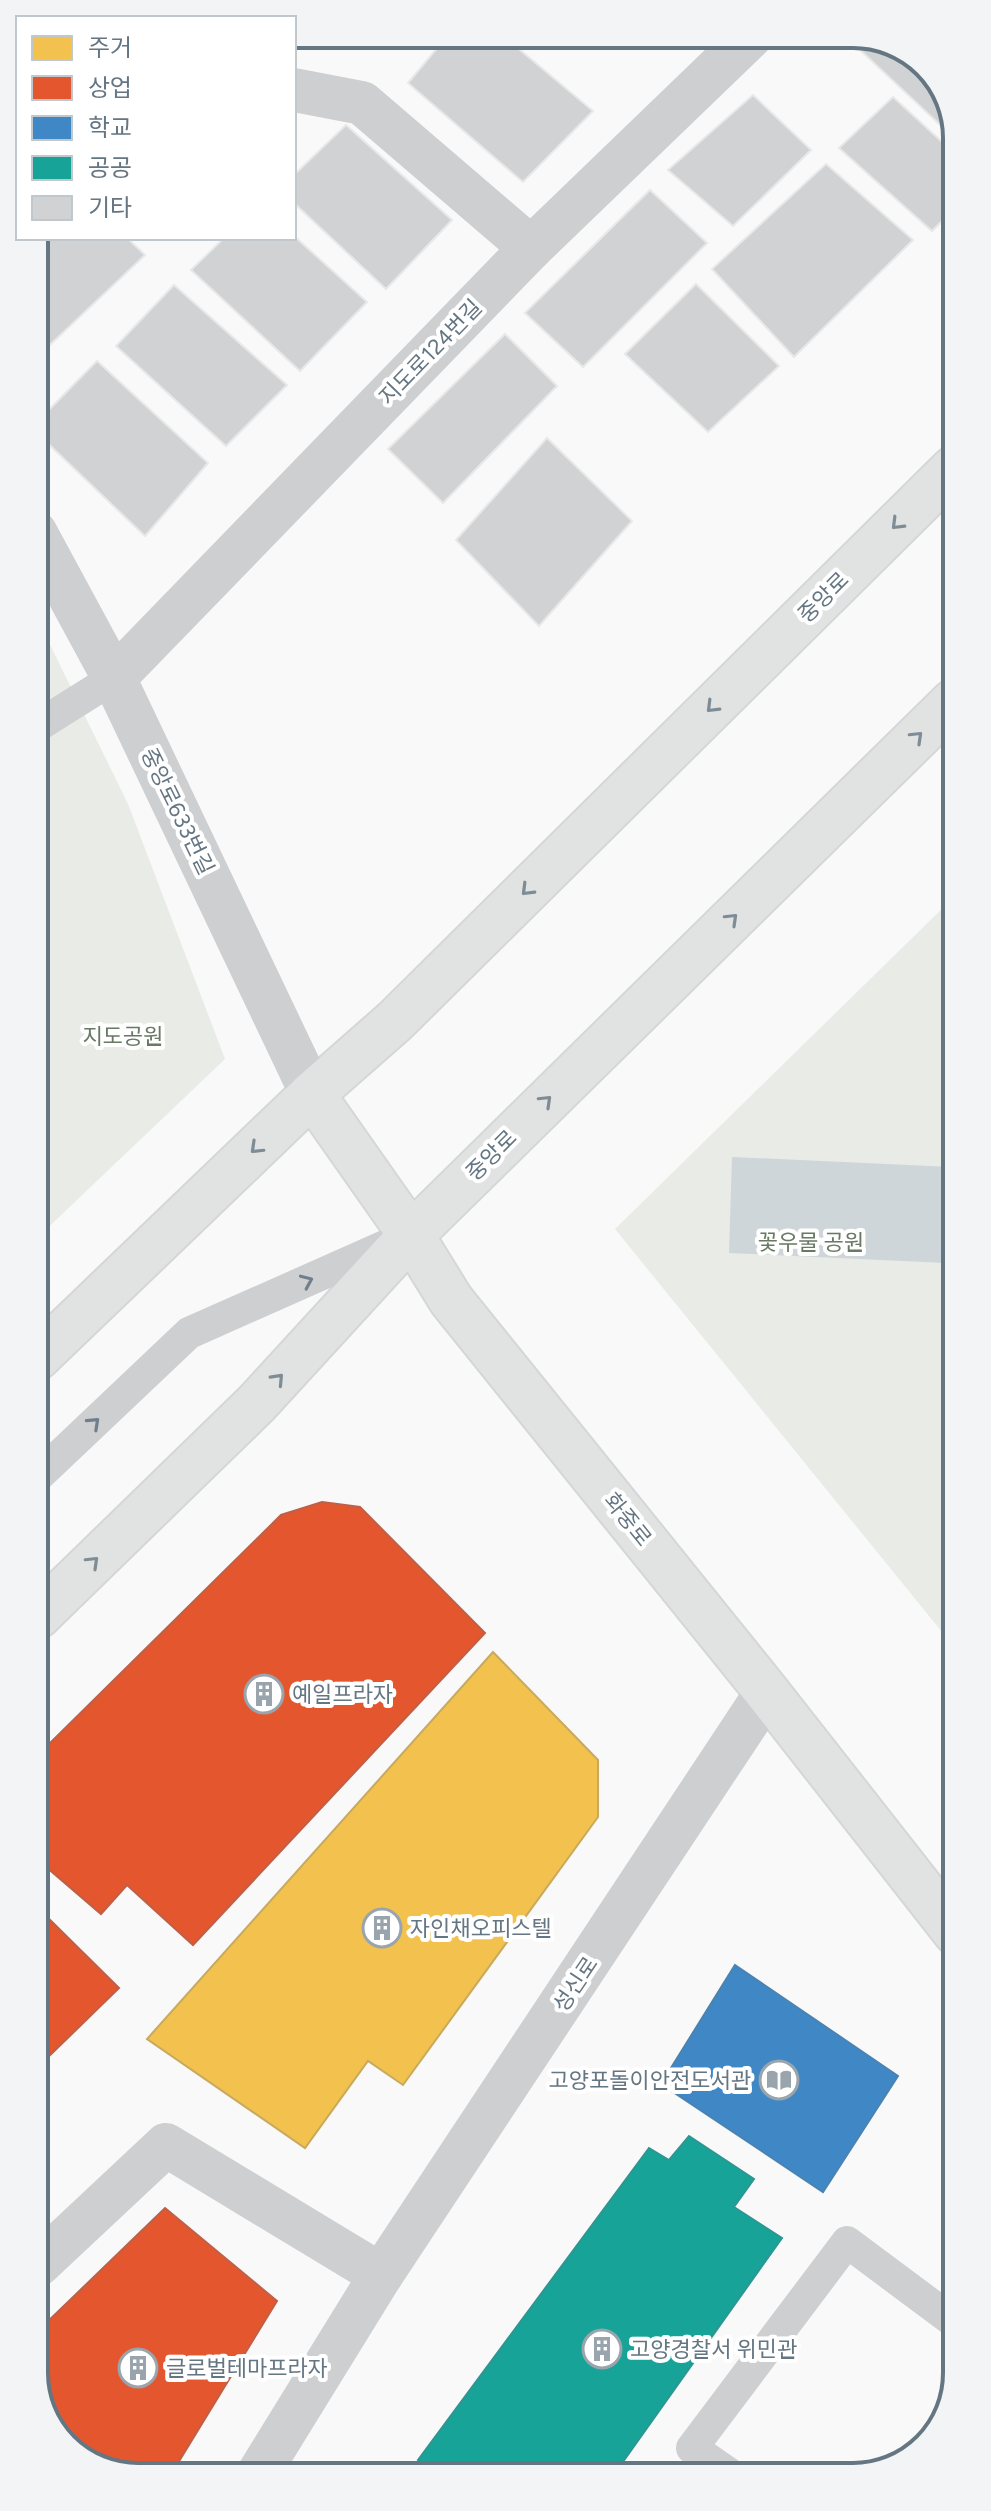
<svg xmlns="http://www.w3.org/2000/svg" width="991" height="2511" viewBox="0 0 991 2511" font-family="Figtree,'Noto Sans KR',sans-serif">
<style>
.green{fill:#e8ebe6}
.water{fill:#ced6d9}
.homes{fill:#f2c14e;stroke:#c8aa5e;stroke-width:2}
.shops{fill:#e4572e;stroke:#be6048;stroke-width:2}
.schools{fill:#3f88c5;stroke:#4a83b1;stroke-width:2}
.public{fill:#17a398;stroke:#2e9692;stroke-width:2}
.building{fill:#d0d2d3;stroke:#e8e8e8;stroke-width:2}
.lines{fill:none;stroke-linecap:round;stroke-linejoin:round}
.secondary-casing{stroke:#d5d6d7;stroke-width:48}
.primary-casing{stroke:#d5d6d7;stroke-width:48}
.service{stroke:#cecfd0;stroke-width:32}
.minor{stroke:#cecfd0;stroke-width:44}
.tertiary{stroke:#cecfd0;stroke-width:44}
.secondary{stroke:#e1e2e2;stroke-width:44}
.primary{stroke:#e1e2e2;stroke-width:44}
.oneway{stroke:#7e8c96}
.oneway2{stroke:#707f8b}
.labels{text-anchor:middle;stroke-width:8;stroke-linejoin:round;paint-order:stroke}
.street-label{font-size:22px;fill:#657683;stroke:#fff}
.park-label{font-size:22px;fill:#687a64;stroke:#fff}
.poi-label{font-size:22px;fill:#657683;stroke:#fff;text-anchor:start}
.rim{fill:none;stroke:#657683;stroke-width:4}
</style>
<rect width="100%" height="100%" fill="#f9f9f9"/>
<g class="green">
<path d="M 35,614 L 128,804 L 225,1059 L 37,1238 Z"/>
<path d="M 954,897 L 955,1648 L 615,1229 Z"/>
</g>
<path class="water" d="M 732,1157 L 951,1167 L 946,1263 L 729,1253 Z"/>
<path class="homes" d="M 493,1652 L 598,1760 L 598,1817 L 403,2085 L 368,2061 L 305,2148 L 147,2039 Z"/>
<g class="shops">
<path d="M 322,1502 L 360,1507 L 485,1633 L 193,1945 L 127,1885 L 101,1914 L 38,1860 L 38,1755 L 281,1515 Z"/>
<path d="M 38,1908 L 119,1988 L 39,2066 Z"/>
<path d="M 165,2208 L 277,2301 L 170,2476 L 130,2477 L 74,2455 L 39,2406 L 39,2330 Z"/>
</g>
<path class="schools" d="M 735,1965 L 898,2076 L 823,2192 L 661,2084 Z"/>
<path class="public" d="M 689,2136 L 754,2179 L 734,2207 L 782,2238 L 615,2473 L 439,2475 L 418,2460 L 649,2148 L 669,2160 Z"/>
<g class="building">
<path d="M 449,34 L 501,34 L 593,111 L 523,182 L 408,83 Z"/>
<path d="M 868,37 L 917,56 L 952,105 L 952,136 L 857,47 Z"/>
<path d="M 753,95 L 811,150 L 733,226 L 668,170 Z"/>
<path d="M 893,97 L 952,151 L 952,211 L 932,231 L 839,148 Z"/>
<path d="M 346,125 L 452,220 L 386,289 L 294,203 L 294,175 Z"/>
<path d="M 826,164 L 913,240 L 794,357 L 712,269 Z"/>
<path d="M 650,190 L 707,243 L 583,367 L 525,313 Z"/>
<path d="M 294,236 L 367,302 L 300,371 L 191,270 L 224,238 L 294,238 Z"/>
<path d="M 34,238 L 127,238 L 145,255 L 35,359 Z"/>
<path d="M 696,284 L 779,366 L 708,432 L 625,354 Z"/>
<path d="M 174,285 L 287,385 L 226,446 L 116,346 Z"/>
<path d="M 505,334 L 557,386 L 443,503 L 388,449 Z"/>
<path d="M 97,361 L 208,463 L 145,536 L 35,431 L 35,424 Z"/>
<path d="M 547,438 L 632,521 L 539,626 L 456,540 Z"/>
</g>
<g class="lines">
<g class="secondary-casing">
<path id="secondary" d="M 312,1094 L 411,1235 L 451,1300 L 767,1692 L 956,1933"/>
</g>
<g class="primary-casing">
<g id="primary">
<path d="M 37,1358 L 312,1094 L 395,1021 L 953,469"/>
<path d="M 38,1616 L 257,1403 L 411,1235 L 953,702"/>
</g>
</g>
<g class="service">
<path d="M 36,727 L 114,678"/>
<path d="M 37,1477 L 189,1333 L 401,1239"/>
<path d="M 728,2473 L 692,2448 L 847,2242 L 957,2324"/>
</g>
<g class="minor">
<path d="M 294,90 L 362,103 L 531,248"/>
<path d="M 35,532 L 114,678 L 312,1094"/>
<path d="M 114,678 L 531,248 L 753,34"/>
<path d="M 39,2264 L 166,2145 L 381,2275"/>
</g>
<path class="tertiary" d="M 257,2476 L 381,2275 L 767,1692"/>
<use href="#secondary" class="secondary"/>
<use href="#primary" class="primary"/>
</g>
<defs><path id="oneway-chevron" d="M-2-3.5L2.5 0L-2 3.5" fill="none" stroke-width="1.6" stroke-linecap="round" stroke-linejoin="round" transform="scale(2)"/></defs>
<g class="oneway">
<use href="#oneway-chevron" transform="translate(897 524) rotate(135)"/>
<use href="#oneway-chevron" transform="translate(712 707) rotate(135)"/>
<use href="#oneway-chevron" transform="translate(917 737) rotate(-44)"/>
<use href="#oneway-chevron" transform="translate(527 890) rotate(135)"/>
<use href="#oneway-chevron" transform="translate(732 919) rotate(-44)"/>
<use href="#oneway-chevron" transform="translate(546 1101) rotate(-44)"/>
<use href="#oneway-chevron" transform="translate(256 1148) rotate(136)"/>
<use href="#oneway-chevron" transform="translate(278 1379) rotate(-47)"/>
<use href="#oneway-chevron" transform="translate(93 1562) rotate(-44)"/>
</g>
<g class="oneway2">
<use href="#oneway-chevron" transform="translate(307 1281) rotate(-24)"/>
<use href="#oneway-chevron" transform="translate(94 1423) rotate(-43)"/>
</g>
<defs>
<g id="building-ring" transform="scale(2)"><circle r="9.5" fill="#fff" stroke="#99a4ac" stroke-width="1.5"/><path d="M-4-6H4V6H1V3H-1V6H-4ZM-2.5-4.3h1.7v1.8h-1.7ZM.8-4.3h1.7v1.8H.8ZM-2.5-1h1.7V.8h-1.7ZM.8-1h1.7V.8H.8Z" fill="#99a4ac"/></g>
<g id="library-ring" transform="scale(2)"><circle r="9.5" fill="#fff" stroke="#99a4ac" stroke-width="1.5"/><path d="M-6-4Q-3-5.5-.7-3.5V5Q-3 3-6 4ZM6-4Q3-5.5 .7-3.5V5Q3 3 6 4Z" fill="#99a4ac"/></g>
</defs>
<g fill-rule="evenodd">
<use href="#building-ring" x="264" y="1694"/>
<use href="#building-ring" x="382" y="1928"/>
<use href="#library-ring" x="779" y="2080"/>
<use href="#building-ring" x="602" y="2349"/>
<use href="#building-ring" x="138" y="2368"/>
</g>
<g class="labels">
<g class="street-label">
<text transform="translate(430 352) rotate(-46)" y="8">지도로124번길</text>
<text transform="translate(823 597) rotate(-45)" y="8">중앙로</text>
<text transform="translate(178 811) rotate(64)" y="8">중앙로633번길</text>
<text transform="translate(491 1155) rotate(-45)" y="8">중앙로</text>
<text transform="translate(628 1519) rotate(51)" y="8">화중로</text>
<text transform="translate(575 1984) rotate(-56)" y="8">성신로</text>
</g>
<g class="park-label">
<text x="123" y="1044">지도공원</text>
<text x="811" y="1250">꽃우물 공원</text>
</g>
<g class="poi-label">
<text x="292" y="1702">예일프라자</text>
<text x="410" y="1936">자인채오피스텔</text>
<text x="751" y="2088" text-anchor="end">고양포돌이안전도서관</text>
<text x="630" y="2357">고양경찰서 위민관</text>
<text x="166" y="2376">글로벌테마프라자</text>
</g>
</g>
<path d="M0 0H991V2511H0ZM138 48H853A90 90 0 0 1 943 138V2373A90 90 0 0 1 853 2463H138A90 90 0 0 1 48 2373V138A90 90 0 0 1 138 48Z" fill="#f3f4f5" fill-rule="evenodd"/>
<path class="rim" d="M138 48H853A90 90 0 0 1 943 138V2373A90 90 0 0 1 853 2463H138A90 90 0 0 1 48 2373V138A90 90 0 0 1 138 48Z"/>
<rect x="16" y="16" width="280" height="224" fill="#ffffff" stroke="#c1c8cd" stroke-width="2"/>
<rect x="32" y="36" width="40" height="24" fill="#f2c14e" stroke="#c1c8cd" stroke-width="2"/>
<text x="88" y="56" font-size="24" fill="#657683">주거</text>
<rect x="32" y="76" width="40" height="24" fill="#e4572e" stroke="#c1c8cd" stroke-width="2"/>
<text x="88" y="96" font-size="24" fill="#657683">상업</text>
<rect x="32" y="116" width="40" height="24" fill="#3f88c5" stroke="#c1c8cd" stroke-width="2"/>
<text x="88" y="136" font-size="24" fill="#657683">학교</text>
<rect x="32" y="156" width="40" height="24" fill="#17a398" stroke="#c1c8cd" stroke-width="2"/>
<text x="88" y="176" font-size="24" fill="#657683">공공</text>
<rect x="32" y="196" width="40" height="24" fill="#d0d2d3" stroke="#c1c8cd" stroke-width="2"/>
<text x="88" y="216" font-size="24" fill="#657683">기타</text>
</svg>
